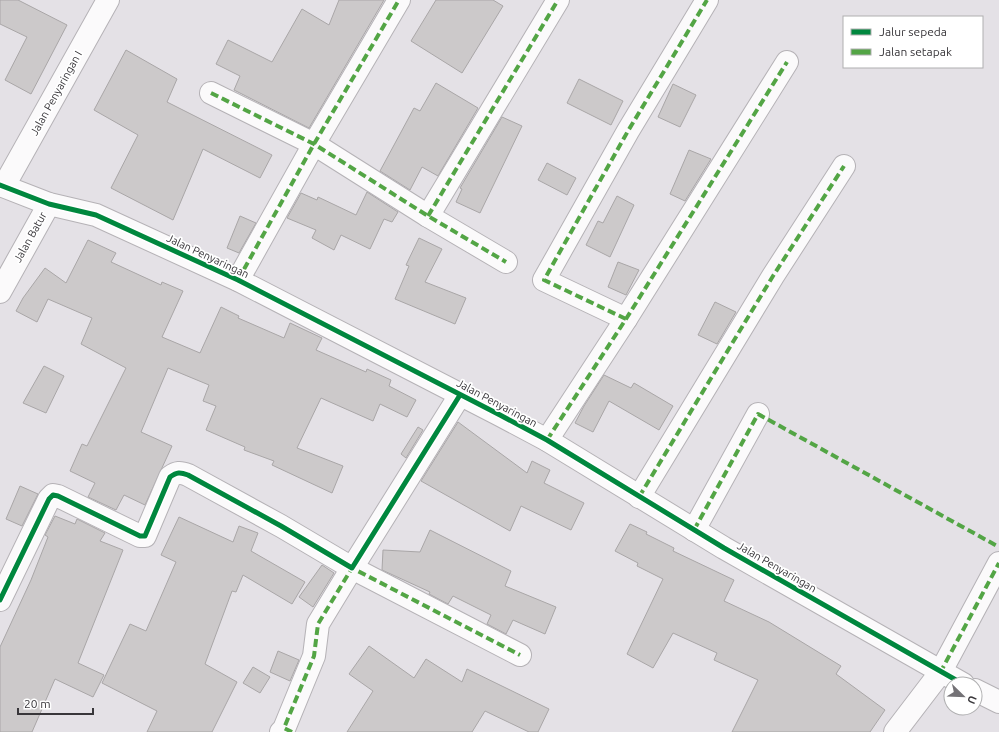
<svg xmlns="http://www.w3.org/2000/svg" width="999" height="732" viewBox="0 0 999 732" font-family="Ubuntu,sans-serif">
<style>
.building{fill:#ccc9ca;stroke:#a9a6a7}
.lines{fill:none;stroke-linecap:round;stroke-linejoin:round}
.minor-casing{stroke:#b5b2b6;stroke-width:24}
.minor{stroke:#fbfafb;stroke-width:22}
.quiet{stroke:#53a545;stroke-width:4;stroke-dasharray:8 4;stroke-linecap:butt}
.cycleway-casing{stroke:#fff;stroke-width:8}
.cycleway{stroke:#00873e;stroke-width:5}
.labels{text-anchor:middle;stroke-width:3.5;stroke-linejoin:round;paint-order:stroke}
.street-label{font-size:11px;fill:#38363a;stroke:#fff}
</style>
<rect width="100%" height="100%" fill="#e4e1e6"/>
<g class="building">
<path d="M 0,0 L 18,0 L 67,25 L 31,94 L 5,80 L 27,37 L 0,24 Z"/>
<path d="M 339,0 L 384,0 L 309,128 L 234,90 L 240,76 L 216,64 L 228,40 L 272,62 L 302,9 L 329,25 Z"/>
<path d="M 436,0 L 493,0 L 503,6 L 462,73 L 411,41 Z"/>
<path d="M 126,50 L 177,79 L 167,102 L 272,155 L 260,178 L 203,149 L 173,220 L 111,188 L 138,135 L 94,110 Z"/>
<path d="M 579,79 L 623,101 L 611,125 L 567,103 Z"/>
<path d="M 436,83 L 478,108 L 438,176 L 422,167 L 410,190 L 380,171 L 414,108 L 420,111 Z"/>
<path d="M 673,84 L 696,95 L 680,127 L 658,117 Z"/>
<path d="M 502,117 L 522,126 L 480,213 L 456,202 L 462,189 L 460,188 Z"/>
<path d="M 689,150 L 711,159 L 685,201 L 670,194 Z"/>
<path d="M 547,163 L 576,178 L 567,195 L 538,180 Z"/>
<path d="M 367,192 L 398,212 L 392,222 L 384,219 L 370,249 L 341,235 L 334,250 L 312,238 L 316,230 L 287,218 L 301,193 L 317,200 L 318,197 L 356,215 Z"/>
<path d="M 617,196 L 634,205 L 610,257 L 586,245 L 598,221 L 603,223 Z"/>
<path d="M 240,216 L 256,223 L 239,253 L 227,248 Z"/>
<path d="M 419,238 L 442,249 L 425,282 L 466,298 L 455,324 L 395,299 L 409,266 L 406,265 Z"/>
<path d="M 88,240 L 116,253 L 111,262 L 161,285 L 162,282 L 183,291 L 162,337 L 200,353 L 221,307 L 239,316 L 238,318 L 284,338 L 290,323 L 322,338 L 316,350 L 366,372 L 367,369 L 391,380 L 389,386 L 416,400 L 407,417 L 380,404 L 373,421 L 321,398 L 297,448 L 343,466 L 332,493 L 272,465 L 274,461 L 244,450 L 245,447 L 206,430 L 216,406 L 203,401 L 209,385 L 168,368 L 141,432 L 172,446 L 145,505 L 124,495 L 116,510 L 88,497 L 95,483 L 70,471 L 82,444 L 87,446 L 126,368 L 81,344 L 92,318 L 48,299 L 37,322 L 16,311 L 23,298 L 45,268 L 66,283 Z"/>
<path d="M 618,262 L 639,270 L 626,295 L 608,287 Z"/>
<path d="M 715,302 L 736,312 L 717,344 L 698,335 Z"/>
<path d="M 44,366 L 64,376 L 46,413 L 23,403 Z"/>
<path d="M 604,375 L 631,388 L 634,383 L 673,406 L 659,430 L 609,401 L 593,432 L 575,423 L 584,406 Z"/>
<path d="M 458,422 L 527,473 L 532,461 L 550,470 L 544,483 L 584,503 L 571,530 L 521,506 L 510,531 L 421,481 Z"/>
<path d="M 418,427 L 423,430 L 406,458 L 401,454 Z"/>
<path d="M 20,486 L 38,494 L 22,526 L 6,519 Z"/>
<path d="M 55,516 L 75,524 L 77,519 L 105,533 L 100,541 L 123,550 L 78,663 L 104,675 L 93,697 L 55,679 L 32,732 L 0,732 L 0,647 L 31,580 L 48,537 L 45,535 Z"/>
<path d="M 179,517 L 233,542 L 239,526 L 258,533 L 251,551 L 305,582 L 292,604 L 243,575 L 236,592 L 232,591 L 205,664 L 237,682 L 212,732 L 147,732 L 157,711 L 102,683 L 130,624 L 146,631 L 176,562 L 161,555 Z"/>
<path d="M 630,524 L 647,532 L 646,534 L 674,548 L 673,551 L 734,580 L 724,601 L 769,622 L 841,666 L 836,674 L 885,710 L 870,732 L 732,732 L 758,680 L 714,660 L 717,653 L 673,633 L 653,668 L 627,654 L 663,579 L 637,566 L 638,563 L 615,551 Z"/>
<path d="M 430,530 L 511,571 L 505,586 L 556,607 L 545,634 L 513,620 L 506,634 L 487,624 L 491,615 L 453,596 L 448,604 L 429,594 L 430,592 L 382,570 L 383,550 L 420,552 Z"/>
<path d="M 322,565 L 334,573 L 313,607 L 299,597 Z"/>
<path d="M 369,646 L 414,678 L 426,659 L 462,682 L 467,669 L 549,709 L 538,732 L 529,732 L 485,711 L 472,732 L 347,732 L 373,691 L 349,674 Z"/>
<path d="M 278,651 L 299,660 L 290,681 L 270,672 Z"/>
<path d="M 253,667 L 270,677 L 260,693 L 243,683 Z"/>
</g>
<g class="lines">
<g class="minor-casing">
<g id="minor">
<path d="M 211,93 L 314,144 L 428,216 L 506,262"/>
<path d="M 0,185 L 49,204 L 96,215 L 238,280 L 500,415 L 547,440 L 724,548 L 963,684"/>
<path d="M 4,186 L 108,0"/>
<path d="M 428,216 L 558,0"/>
<path d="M 238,280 L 314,144 L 399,0"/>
<path d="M 0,292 L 49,204"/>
<path d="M 626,319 L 544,280 L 628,131 L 707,0"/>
<path d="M 547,440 L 626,319 L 787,62"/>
<path d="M 639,497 L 773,276 L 844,166"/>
<path d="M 694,530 L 758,414"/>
<path d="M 0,600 L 49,499 L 53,495 L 58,496 L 140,536 L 145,536 L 170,477 C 177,472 180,472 188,475 L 281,526 L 352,568 L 460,395"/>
<path d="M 975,690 L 999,702"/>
<path d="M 281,732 L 284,729 L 314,656 L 318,624 L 352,568 L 520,655"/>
<path d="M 895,732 L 940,673 L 999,563"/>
</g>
</g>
<use href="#minor" class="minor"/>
<g class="quiet">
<path d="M 211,93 L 314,144 L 428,216 L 506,262"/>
<path d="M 428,216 L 558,0"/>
<path d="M 238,280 L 314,144 L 399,0"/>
<path d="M 626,319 L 544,280 L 628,131 L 707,0"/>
<path d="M 547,440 L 626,319 L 787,62"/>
<path d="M 639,497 L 773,276 L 844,166"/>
<path d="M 694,530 L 758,414 L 999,547"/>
<path d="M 940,673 L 999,563"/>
<path d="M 292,732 L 284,728 L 314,656 L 318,624 L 352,568 L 520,655"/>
</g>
<g class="cycleway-casing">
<g id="cycleway">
<path d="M 0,185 L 49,204 L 96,215 L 238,280 L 500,415 L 547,440 L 724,548 L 963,684"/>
<path d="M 0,600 L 49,499 L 53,495 L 58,496 L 140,536 L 145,536 L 170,477 C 177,472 180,472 188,475 L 281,526 L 352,568 L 460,395"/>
</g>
</g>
<use href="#cycleway" class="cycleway"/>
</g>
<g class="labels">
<g class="street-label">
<text transform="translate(56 93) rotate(-61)" y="4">Jalan Penyaringan I</text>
<text transform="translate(30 237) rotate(-61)" y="4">Jalan Batur</text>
<text transform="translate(208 256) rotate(25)" y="4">Jalan Penyaringan</text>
<text transform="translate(497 403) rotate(28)" y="4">Jalan Penyaringan</text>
<text transform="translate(777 567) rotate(30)" y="4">Jalan Penyaringan</text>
</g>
</g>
<rect x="843" y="16" width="140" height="52" fill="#ffffff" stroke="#afafb0"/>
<rect x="851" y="29" width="20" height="6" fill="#00873e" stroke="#afafb0"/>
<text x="879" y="36" font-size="12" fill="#38363a">Jalur sepeda</text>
<rect x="851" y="49" width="20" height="6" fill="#53a545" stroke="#afafb0"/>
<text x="879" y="56" font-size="12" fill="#38363a">Jalan setapak</text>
<g transform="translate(963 696) rotate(113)"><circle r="19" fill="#ffffff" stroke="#afafb0"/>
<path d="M0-3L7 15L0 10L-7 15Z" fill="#747276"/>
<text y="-6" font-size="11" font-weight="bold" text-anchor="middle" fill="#38363a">U</text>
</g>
<path d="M18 708v6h75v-6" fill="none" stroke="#38363a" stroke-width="2"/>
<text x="24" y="708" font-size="12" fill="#38363a" stroke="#ffffff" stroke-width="3" paint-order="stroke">20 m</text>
</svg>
